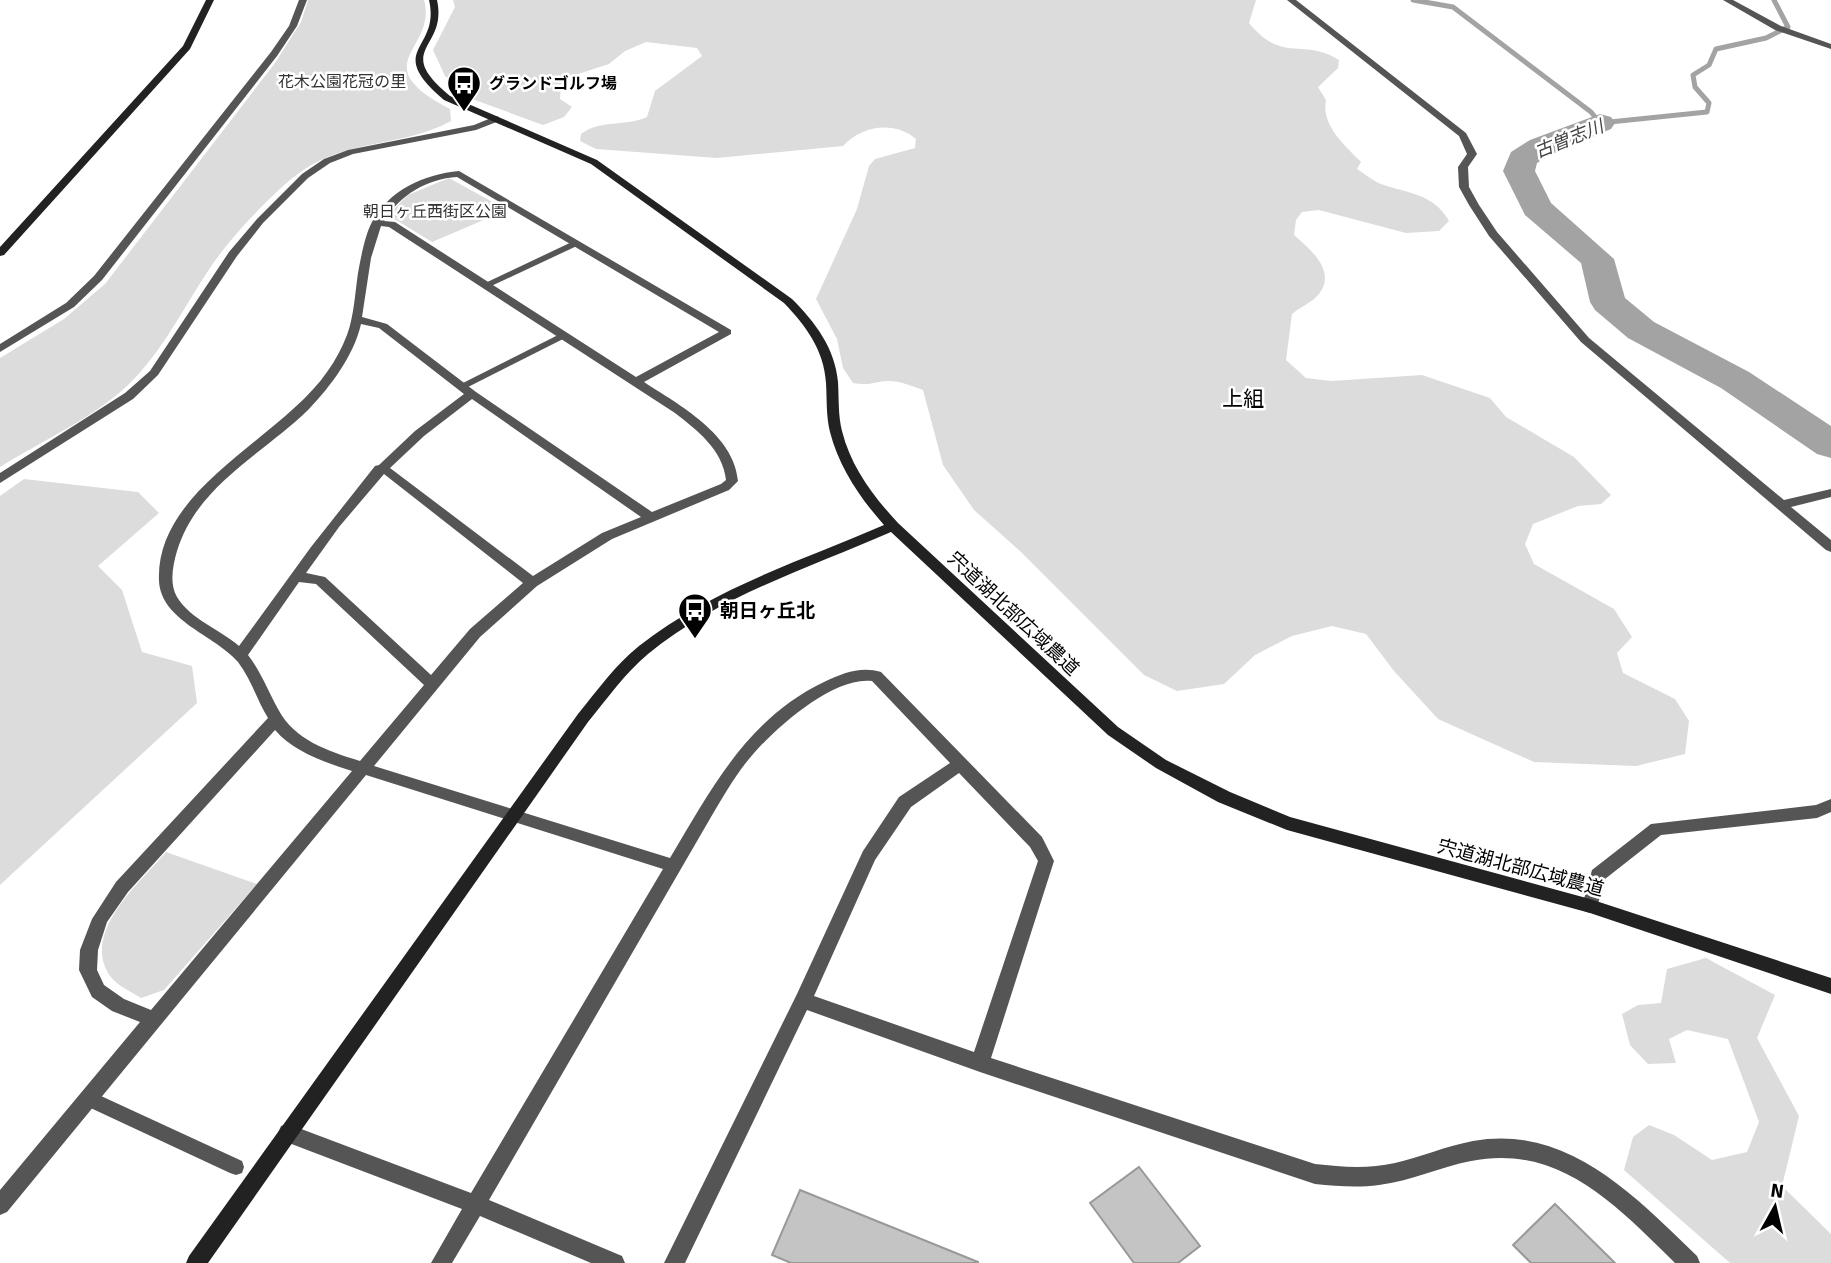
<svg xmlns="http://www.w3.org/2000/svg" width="1831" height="1263" viewBox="0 0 1831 1263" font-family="Signika,'Noto Sans JP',sans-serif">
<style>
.green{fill:#dcdcdc}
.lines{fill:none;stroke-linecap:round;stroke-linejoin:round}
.stream{stroke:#a3a3a3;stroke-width:5}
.river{fill:#a3a3a3;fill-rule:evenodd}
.building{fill:#c4c4c4;stroke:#999;stroke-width:2}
.lane{fill:#555;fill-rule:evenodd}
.street{fill:#555;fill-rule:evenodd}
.secondary{fill:#222;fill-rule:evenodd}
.labels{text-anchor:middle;stroke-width:5;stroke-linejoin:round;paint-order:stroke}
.far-park-label{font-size:16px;fill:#333;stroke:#fff}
.far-poi-label{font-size:16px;font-weight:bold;fill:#000;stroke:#fff;text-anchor:start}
.far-water-label{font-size:18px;font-style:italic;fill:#444;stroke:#fff}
.poi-label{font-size:19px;font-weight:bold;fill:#000;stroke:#fff;text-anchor:start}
.street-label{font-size:19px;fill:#000;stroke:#fff}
.neighbourhood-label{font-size:21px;fill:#000;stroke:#fff}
</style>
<rect width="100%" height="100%" fill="#fff"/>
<g class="green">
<path d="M 308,0 L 424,0 C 438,50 362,63 450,109 L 451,121 C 404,147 347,139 302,171 C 277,188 235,233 217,258 C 188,298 168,344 133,380 C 101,414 40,442 0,467 L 0,358 L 64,319 L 105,284 L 275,63 L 301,22 Z"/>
<path d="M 453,0 L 1256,0 L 1249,23 C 1284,65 1302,37 1339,60 L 1338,68 L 1318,87 L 1326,100 C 1321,126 1345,145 1361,162 L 1357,169 C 1365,174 1373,181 1381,184 C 1409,194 1433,193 1449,221 L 1439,231 L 1406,233 L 1319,210 L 1302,212 L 1296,220 L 1294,235 C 1310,249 1337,271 1319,294 C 1313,302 1300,307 1292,314 L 1286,360 L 1306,378 L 1331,381 L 1422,375 L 1490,398 L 1506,417 L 1574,457 L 1611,495 L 1601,504 L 1578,506 L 1533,524 L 1525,544 L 1534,564 L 1614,609 L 1632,637 L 1617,653 L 1623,673 L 1675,699 L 1689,721 L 1685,754 L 1636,766 L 1534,762 L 1438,719 L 1394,671 L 1366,634 L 1332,626 L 1292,636 L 1255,655 L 1224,684 L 1177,691 L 1144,675 L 1020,551 L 974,510 L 943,465 L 923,390 C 912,386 900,381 888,381 C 872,382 871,386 853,383 L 843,368 L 837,339 L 816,299 L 857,209 L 869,166 L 875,159 L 915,148 L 916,139 C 894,120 861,126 843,146 L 717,158 L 596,149 L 580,141 L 581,134 C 601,119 625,127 647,117 L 655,91 L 702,56 L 697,48 L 646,42 L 625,51 L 609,64 L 575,75 L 561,84 L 560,99 L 572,107 L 564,117 L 543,125 L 475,100 L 445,76 L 433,50 L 455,7 Z"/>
<path d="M 449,178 L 507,210 L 432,242 L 388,215 L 408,195 Z"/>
<path d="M 24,479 L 138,492 L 159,513 L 98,566 L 122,590 L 142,652 L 192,666 L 197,703 L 0,885 L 0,496 Z"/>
<path d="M 166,852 L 257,884 L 164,990 L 141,998 C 132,992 117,986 110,976 C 80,932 141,882 166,852 Z"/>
<path d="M 1706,958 L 1775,995 L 1757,1038 L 1799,1116 L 1782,1186 L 1831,1234 L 1831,1263 L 1730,1263 L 1624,1170 L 1633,1137 L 1649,1125 L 1674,1135 L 1712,1160 L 1747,1152 L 1759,1122 L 1728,1039 L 1687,1030 L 1669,1039 L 1676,1063 L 1648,1064 L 1630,1045 L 1622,1014 L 1638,1005 L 1661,1003 L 1667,969 Z"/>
</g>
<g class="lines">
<path class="stream" d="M 1413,0 L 1453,7 L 1591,112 L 1600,123 L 1707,112 L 1709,103 L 1695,87 L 1693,75 L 1709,65 L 1716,49 L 1766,38 L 1788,27 L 1774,0"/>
<path class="river" d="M 1600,114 L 1611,117 L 1615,123 L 1611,129 L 1552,154 L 1537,163 L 1535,171 L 1551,203 L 1614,259 L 1625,298 L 1654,322 L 1749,372 L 1831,426 L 1831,458 L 1817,454 L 1721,388 L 1628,338 L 1595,310 L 1590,302 L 1581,263 L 1525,215 L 1503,171 L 1511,152 L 1530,140 Z"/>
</g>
<g class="building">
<path d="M 1139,1167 L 1200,1246 L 1178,1263 L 1134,1263 L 1090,1203 Z"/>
<path d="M 800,1190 L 978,1262 L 978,1263 L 791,1263 L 772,1255 Z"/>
<path d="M 1555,1204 L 1615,1263 L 1531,1263 L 1513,1245 Z"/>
</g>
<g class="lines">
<g class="lane">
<path d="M 576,240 L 580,243 L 579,245 L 489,287 L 483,287 L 481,285 Z"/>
<path d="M 564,332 L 569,335 L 567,337 L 466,388 L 462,389 L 457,386 Z"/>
<path d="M 88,1090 L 242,1161 L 244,1167 L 242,1173 L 236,1175 L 230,1173 L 82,1104 L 80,1098 L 82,1092 Z"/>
</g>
<g class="street">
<path d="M 299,0 L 307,0 L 297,26 L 277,56 L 102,280 L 74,307 L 0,352 L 0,344 L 66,303 L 94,276 L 271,52 L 289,26 Z"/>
<path d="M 1287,0 L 1296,0 L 1466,133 L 1477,154 L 1468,167 L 1469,187 L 1479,205 L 1497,232 L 1589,338 L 1784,500 L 1831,489 L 1831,497 L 1791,507 L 1831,540 L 1831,552 L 1826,550 L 1581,342 L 1489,236 L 1469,205 L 1459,187 L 1458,167 L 1467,154 L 1459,136 Z"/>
<path d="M 1723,0 L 1733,0 L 1781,26 L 1831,44 L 1831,49 L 1775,30 Z"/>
<path d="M 496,116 L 499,117 L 499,121 L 476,130 L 353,154 L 330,163 L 308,178 L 263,223 L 237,256 L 158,375 L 133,399 L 0,483 L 0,473 L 125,393 L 150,371 L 229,252 L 257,219 L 302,174 L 324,159 L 348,150 L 474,125 Z"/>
<path d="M 459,171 L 731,330 L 731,334 L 644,382 C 679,405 734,434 738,481 L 729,490 L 612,539 L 537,586 L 480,637 L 374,766 L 670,858 C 712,788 747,719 824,682 C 843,673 861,666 881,672 L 1042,837 L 1054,861 L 991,1058 L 1315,1164 C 1342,1167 1368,1169 1395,1163 C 1421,1157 1446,1146 1473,1141 C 1567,1124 1635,1196 1697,1256 L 1700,1263 L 1675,1263 C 1618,1207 1559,1143 1471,1161 C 1440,1167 1411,1181 1379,1185 C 1357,1188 1336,1186 1315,1184 L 980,1072 L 807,1010 L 685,1263 L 664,1263 L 797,994 L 863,851 L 899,797 L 950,763 L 872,681 C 834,676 778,726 754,753 C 737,772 724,795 711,817 L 489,1200 L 622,1256 L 625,1263 L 591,1263 L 480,1216 L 452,1263 L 431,1263 L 462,1209 L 281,1140 L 278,1133 L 281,1126 L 288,1124 L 471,1193 L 663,869 L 366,775 L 7,1212 L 0,1215 L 0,1190 L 140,1022 L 112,1011 L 92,997 L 79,970 L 80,950 L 92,919 L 116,882 L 268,718 C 257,700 251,679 238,662 C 215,635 161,621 159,581 C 155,488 281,439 327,372 C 335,361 342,348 347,335 C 354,316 355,293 358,273 C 361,257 365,235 372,222 C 388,191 424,174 459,171 ZM 457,177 L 719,332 L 636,377 L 395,222 L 384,221 C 401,194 427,179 457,177 ZM 381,226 L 389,227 L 675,413 C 697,430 723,450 726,480 L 721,484 L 652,512 L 476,392 L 387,324 L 362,317 L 371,258 ZM 361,324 L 379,328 L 464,394 L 415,431 L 379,465 L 375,466 L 311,547 L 239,646 C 221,630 190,619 177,597 C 169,583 173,565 177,551 C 198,484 262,455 309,409 C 331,386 354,355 361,324 ZM 472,399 L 641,517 L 602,533 L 533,576 L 390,468 L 424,436 ZM 384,474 L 523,583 L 470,629 L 431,675 L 325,577 L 306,573 L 339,527 ZM 299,582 L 316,584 L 424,685 L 360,761 C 328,751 294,740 278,709 C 268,691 261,672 248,655 ZM 275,730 C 294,752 324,762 352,771 L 151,1010 L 124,999 L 104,985 L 97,970 L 98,950 L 107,922 L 128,892 ZM 959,773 L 1030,847 L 1038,861 L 974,1052 L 814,996 L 875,860 L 911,807 Z"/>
<path d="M 1831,799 L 1831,812 L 1817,818 L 1661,835 L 1605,879 L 1596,911 L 1590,913 L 1584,911 L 1582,906 L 1592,870 L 1651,824 L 1816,805 Z"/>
</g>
<g class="secondary">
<path d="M 206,0 L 214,0 L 190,49 L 4,255 L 0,256 L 0,247 L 183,46 Z"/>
<path d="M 429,0 L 437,0 C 448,50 392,48 450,96 L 597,160 L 792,299 C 815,322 835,348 838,382 C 839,399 838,415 842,431 C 851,467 873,496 898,523 L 1118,727 L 1166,760 L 1230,792 L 1290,817 L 1590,899 L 1831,978 L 1831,994 L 1590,913 L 1287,830 L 1218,802 L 1156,768 L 1108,735 L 891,532 C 809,568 719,596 648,654 C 625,673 607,699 588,722 L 208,1263 L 186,1263 L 189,1256 L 578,714 C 597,691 615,665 639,646 C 711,589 801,561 884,525 C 860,498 839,467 830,432 C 826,416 827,399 826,383 C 824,350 806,326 784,303 L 591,164 L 444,100 C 383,48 441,51 429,0 Z"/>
</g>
</g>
<defs>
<g id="bus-pin" transform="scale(1.75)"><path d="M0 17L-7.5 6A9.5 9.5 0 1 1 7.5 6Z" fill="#000" stroke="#fff"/><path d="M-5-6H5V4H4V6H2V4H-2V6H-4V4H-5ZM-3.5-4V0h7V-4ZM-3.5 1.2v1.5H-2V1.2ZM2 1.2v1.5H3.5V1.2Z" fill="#fff"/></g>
</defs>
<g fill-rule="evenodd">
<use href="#bus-pin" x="464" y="83"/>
<use href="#bus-pin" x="695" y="610"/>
</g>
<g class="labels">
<g class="far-park-label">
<text x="342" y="87">花木公園花冠の里</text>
<text x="435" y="217">朝日ヶ丘西街区公園</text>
</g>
<g class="far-poi-label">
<text x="489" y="89">グランドゴルフ場</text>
</g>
<g class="far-water-label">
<text transform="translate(1569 139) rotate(-22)" y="6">古曽志川</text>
</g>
<g class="poi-label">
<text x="720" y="617">朝日ヶ丘北</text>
</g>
<g class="street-label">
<text transform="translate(1014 613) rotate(43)" y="7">宍道湖北部広域農道</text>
<text transform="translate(1521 867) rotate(15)" y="7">宍道湖北部広域農道</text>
</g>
<g class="neighbourhood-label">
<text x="1243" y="406">上組</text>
</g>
</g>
<g transform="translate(1775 1207) rotate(8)" stroke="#ffffff" stroke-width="5" paint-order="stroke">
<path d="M0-5L12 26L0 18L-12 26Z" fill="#000000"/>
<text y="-10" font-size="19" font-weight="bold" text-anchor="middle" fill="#000000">N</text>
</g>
</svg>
